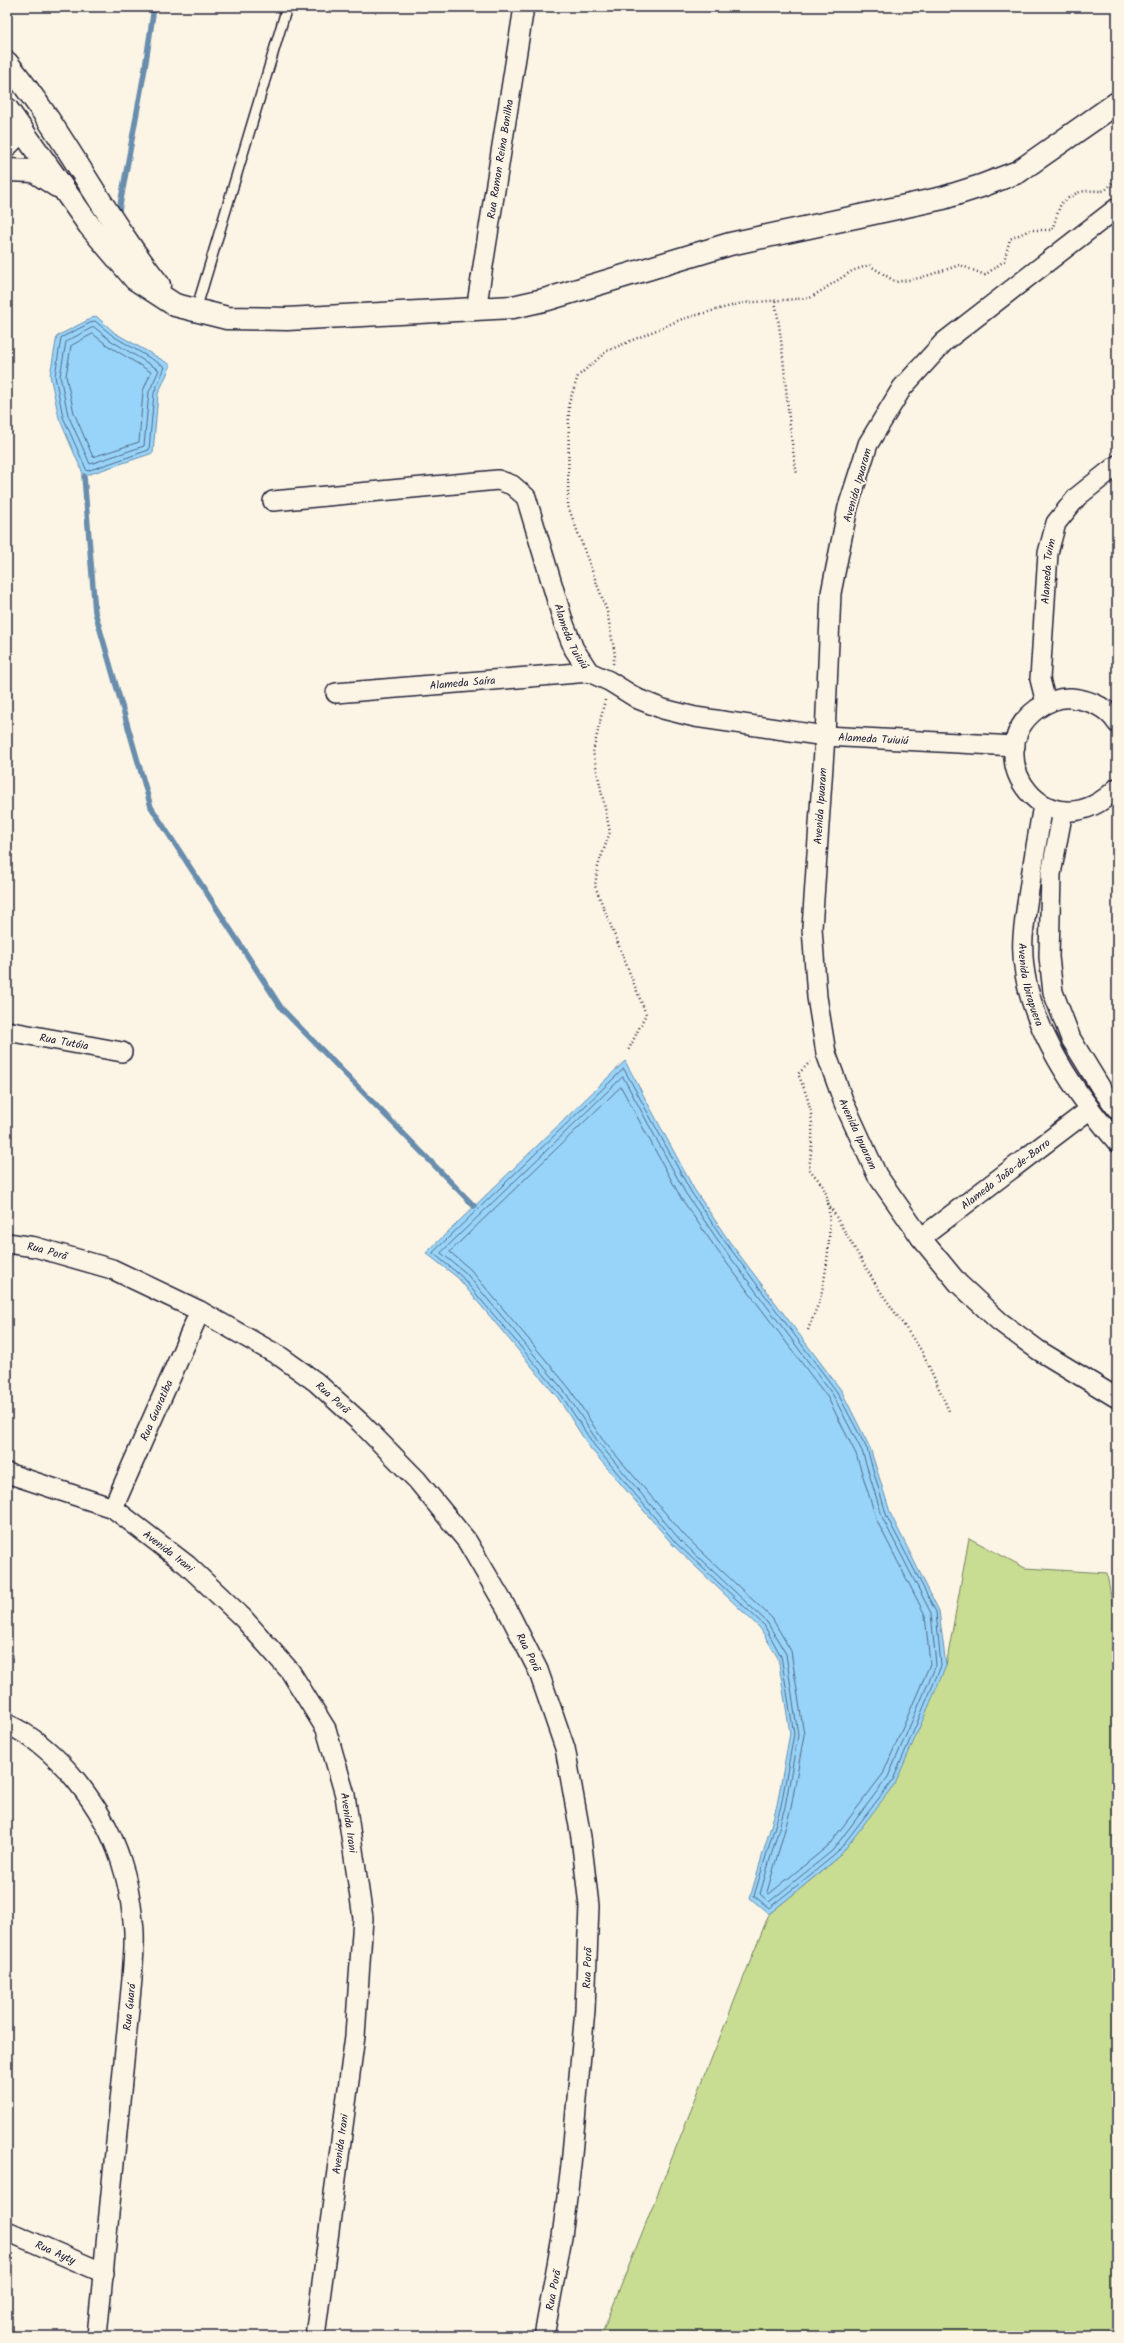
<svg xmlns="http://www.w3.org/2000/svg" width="1124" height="2343" viewBox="0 0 1124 2343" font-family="Kalam,sans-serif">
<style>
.green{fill:#c9dd92;stroke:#768066}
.water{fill:#98d4f9;stroke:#698dad}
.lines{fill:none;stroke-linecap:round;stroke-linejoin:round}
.shore{stroke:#516987;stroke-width:1}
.stream{stroke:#698dad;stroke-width:5.5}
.service-casing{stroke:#22223b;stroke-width:12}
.minor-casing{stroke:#22223b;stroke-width:22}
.tertiary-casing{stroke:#22223b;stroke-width:25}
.secondary-casing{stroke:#22223b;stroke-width:25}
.path{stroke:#22223b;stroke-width:2.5;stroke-dasharray:1 3;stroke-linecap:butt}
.service{stroke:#fcf5e5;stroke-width:9}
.minor{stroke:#fcf5e5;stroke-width:19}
.tertiary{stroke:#fcf5e5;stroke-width:22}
.secondary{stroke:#fcf5e5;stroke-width:22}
.labels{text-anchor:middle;stroke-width:4;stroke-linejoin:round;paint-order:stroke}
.street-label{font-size:11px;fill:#22223b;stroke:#fcf5e5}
</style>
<rect width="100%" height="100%" fill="#fcf5e5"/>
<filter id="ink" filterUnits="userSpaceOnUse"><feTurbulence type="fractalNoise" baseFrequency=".025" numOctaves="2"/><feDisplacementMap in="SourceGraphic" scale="8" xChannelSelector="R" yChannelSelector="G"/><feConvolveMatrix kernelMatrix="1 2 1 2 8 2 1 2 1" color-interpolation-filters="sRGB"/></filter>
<g filter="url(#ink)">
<path class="green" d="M 969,1538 L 1025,1568 L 1107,1573 L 1117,1633 L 1117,2336 L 601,2336 L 769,1914 L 839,1857 L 946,1666 Z"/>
<g class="water">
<path d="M 96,316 L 115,333 L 171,365 L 158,394 L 153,453 L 84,476 L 59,418 L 50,375 L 57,336 Z"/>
<path d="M 625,1061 L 694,1189 L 729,1241 L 841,1390 L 870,1448 L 891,1515 L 939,1611 L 946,1666 L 896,1782 L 839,1857 L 769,1914 L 750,1898 L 777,1805 L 790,1733 L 778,1658 L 760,1628 L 674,1546 L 590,1448 L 558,1398 L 458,1278 L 426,1253 Z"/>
</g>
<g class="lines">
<g class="shore">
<path d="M 95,321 L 113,336 L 165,367 L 154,393 L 149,450 L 87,471 L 63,417 L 55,376 L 61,338 Z"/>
<path d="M 94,327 L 110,340 L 159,370 L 149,392 L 144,446 L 90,464 L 68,415 L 60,376 L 66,342 Z"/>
<path d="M 93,334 L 107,345 L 151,372 L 143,391 L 139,442 L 93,457 L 74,413 L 66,376 L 71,346 Z"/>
<path d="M 624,1069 L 691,1192 L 726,1243 L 837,1392 L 867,1449 L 887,1517 L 936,1612 L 941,1666 L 893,1780 L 836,1854 L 769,1908 L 754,1896 L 781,1806 L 794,1734 L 781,1656 L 764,1625 L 676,1543 L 594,1445 L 562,1396 L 461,1276 L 433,1253 Z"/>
<path d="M 623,1077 L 686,1194 L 722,1246 L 833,1395 L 862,1451 L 883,1519 L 931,1613 L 936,1665 L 888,1777 L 832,1851 L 769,1902 L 760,1894 L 785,1807 L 798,1735 L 786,1654 L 767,1622 L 680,1540 L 598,1442 L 565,1392 L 465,1272 L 441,1253 Z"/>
<path d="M 621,1087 L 681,1198 L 717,1250 L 828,1398 L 856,1454 L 877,1521 L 925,1615 L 930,1664 L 883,1774 L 828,1846 L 769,1894 L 767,1892 L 791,1808 L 804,1735 L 791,1651 L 772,1618 L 685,1536 L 602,1439 L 570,1389 L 470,1269 L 450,1252 Z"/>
</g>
<g class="stream">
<path d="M 118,216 L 145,68 L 154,7"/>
<path d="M 84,476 L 95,612 L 151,807 L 282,1009 L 474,1206"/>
</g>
<g class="service-casing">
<path id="service" d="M 196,310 L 287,7"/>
</g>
<g class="minor-casing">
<g id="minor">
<path id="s1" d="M 1117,208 L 944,342 L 902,388 L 868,444 L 848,507 L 831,593 L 825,736 L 812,928 L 817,997 L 826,1053 L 844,1103 L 877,1175 L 921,1238 L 958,1283 L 999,1321 L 1038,1350 L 1117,1398"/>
<path id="s2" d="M 476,310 L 524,7"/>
<path id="s3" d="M 273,501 L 498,480 L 512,485 L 526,497 L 564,624 L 574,649 L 589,672 L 609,681 L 638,699 L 663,709 L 695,717 L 825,736 L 1015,746"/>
<path id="s4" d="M 336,693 L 589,672"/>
<path id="s5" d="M 1046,703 L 1040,679 L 1048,553 L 1056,523 L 1077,497 L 1117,465"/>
<path d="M 1117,723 C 1107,707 1090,700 1071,698 C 1059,697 1046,703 1037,709 C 976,754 1047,857 1117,788"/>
<path id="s6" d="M 1043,805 C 1036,848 1027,893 1023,937 C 1018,1011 1071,1089 1117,1142"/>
<path d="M 1063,811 L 1051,874 L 1049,957 L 1053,992 L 1071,1039 L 1101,1088 L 1117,1109"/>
<path id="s7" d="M 7,1031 L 122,1052"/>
<path id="s8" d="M 921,1238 L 1089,1110"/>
<path id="s9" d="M 7,1243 L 35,1247 L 112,1269 L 200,1311 L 281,1357 L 316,1382 L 361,1423 L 417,1480 L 467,1541 L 507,1609 L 538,1670 L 565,1748 L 581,1837 L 589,1906 L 585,2010 L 571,2165 L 562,2237 L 545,2331"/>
<path id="s10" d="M 7,1473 L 113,1508 L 187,1565 L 243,1618 L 290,1671 L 326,1729 L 345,1795 L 363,1918 L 355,2036 L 315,2336"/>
<path id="s11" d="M 113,1508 L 200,1311"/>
<path d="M 7,1724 C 58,1747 104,1808 121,1861 C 127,1879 131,1902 133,1921 C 136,1939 133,1960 132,1979 L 97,2336"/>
<path id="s12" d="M 7,2231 L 104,2273"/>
</g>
</g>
<g class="tertiary-casing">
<path id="tertiary" d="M 7,145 L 22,130"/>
</g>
<g class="secondary-casing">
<g id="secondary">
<path d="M 7,63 C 64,133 103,215 159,285"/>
<path d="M 7,109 L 89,225 L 135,279 L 175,305 L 227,318 L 287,319 L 513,307 L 548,299 L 730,244 L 943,198 L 981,186 L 1018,172 L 1117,103"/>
<path d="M 7,170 L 34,171 L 57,186"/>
</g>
</g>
<g class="path">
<path d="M 775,301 C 786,359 786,417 797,474"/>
<path d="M 613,664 L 615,655 L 607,611 L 568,506 L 569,403 L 578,376 L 607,351 L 682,319 L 742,303 L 810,298 L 852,271 L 869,265 L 896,282 L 920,278 L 960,265 L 985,275 L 1004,261 L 1010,239 L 1030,230 L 1052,230 L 1061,203 C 1066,200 1073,194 1080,192 C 1103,187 1104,200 1117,173"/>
<path d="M 605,700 L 593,752 L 610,832 L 598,866 L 595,886 L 646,1014 L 628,1051"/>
<path d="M 828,1203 L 876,1285 L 923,1353 L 949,1411"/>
<path d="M 808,1330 C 812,1318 818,1307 821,1295 C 827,1271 835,1211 824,1189 C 821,1182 814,1175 809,1169 C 814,1129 815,1112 798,1074 L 810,1062"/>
</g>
<use href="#service" class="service"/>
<use href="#minor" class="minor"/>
<use href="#tertiary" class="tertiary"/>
<use href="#secondary" class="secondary"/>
</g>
</g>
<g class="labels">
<g class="street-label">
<text dy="4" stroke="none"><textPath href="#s2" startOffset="153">Rua Ramon Reina Bonilha</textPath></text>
<text transform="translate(857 485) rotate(-74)" y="4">Avenida Ipuaram</text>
<text dy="4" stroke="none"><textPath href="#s5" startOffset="133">Alameda Tuim</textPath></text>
<text dy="4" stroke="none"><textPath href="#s3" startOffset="406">Alameda Tuiuiú</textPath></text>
<text dy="4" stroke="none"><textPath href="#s4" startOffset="127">Alameda Saíra</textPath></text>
<text dy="4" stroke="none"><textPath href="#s3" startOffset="742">Alameda Tuiuiú</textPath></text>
<text transform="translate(820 806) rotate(-86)" y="4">Avenida Ipuaram</text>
<text dy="4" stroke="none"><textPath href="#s6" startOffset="182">Avenida Ibirapuera</textPath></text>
<text dy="4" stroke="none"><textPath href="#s7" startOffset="58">Rua Tutóia</textPath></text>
<text dy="4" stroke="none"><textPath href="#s1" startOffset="1049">Avenida Ipuaram</textPath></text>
<text dy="4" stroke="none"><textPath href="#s8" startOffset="106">Alameda João-de-Barro</textPath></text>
<text dy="4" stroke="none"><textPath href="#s9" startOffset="41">Rua Porã</textPath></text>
<text dy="4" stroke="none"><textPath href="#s9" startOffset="365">Rua Porã</textPath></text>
<text dy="4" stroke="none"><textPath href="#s11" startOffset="107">Rua Guaratiba</textPath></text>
<text dy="4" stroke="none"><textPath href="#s10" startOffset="182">Avenida Irani</textPath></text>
<text dy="4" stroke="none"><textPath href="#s9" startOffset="689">Rua Porã</textPath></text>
<text dy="4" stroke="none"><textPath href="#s10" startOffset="518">Avenida Irani</textPath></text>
<text transform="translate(587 1968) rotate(-88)" y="4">Rua Porã</text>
<text transform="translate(129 2007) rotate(-84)" y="4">Rua Guará</text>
<text transform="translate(340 2144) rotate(-82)" y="4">Avenida Irani</text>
<text dy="4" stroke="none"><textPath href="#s12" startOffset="53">Rua Ayty</textPath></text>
<text transform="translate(553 2290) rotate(-79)" y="4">Rua Porã</text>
</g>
</g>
<rect width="1124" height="2343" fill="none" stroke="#fcf5e5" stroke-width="24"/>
<rect x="12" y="12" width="1100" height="2319" fill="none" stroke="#22223b" stroke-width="1.5" filter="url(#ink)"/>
</svg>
